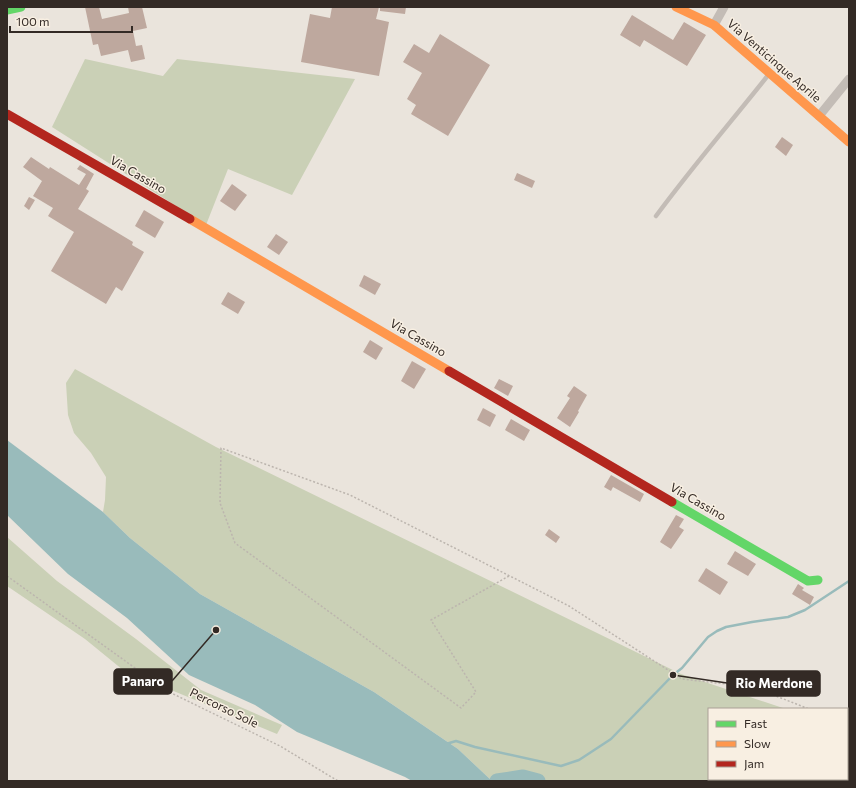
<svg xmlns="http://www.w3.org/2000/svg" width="856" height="788" viewBox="0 0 856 788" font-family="Commissioner,sans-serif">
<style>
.green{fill:#cad0b6}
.water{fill:#9bb}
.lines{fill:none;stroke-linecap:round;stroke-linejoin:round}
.stream{stroke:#9bb;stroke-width:2.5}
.river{stroke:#9bb;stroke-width:15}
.building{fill:#bea89e}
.path{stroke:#bcb5ae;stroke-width:1.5;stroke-dasharray:2 2;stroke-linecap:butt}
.lane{stroke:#c3bcb6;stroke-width:4.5}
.street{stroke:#c3bcb6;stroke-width:9}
.fast{stroke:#63d668;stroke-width:9}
.slow{stroke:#ff974d;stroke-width:9}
.jam{stroke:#b3261e;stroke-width:9}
.labels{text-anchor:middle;stroke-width:3;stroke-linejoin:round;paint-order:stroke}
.street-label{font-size:12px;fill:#332a25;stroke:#f8efe2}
.leader{fill:none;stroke:#332a25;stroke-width:1.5}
.callout-dot{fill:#332a25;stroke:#f8efe2;stroke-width:1.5}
.callout{fill:#332a25;stroke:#332a25;stroke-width:1.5}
.callout-label{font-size:13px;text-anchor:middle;font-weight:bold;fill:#fff}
</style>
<rect width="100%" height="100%" fill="#eae4dc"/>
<g class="green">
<path d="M 85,59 L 163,76 L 177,59 L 355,79 L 292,195 L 228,169 L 206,225 L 52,127 Z"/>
<path d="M 75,369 L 216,447 L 681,674 L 786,709 L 709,709 L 709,779 L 847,779 L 847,730 L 849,730 L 849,781 L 538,781 L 523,777 L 492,781 L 458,749 L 374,692 L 200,594 L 130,538 L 103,512 L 105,500 L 106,477 L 91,453 L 74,433 L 68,415 L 66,383 Z"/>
<path d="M 7,537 L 57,581 L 136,639 L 201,690 L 282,725 L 277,734 L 123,670 L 85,639 L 7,586 Z"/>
</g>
<path class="water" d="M 7,440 L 103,512 L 130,538 L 200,594 L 374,692 L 458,749 L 492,781 L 412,781 L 405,777 L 297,732 L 255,705 L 189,675 L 127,618 L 68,574 L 7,515 Z"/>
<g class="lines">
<path class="stream" d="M 446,744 L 456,741 L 475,747 L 561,766 L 579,760 L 611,739 L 673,675 L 682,668 L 708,637 L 717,631 L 726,627 L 752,622 L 788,617 L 805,610 L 849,581"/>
<path class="river" d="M 497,781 L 523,777 L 538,781"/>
</g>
<g class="building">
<path d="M 85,7 L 99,7 L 102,19 L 129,13 L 128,7 L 142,7 L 147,28 L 133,31 L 136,46 L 142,45 L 145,59 L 131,62 L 128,50 L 101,56 L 98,44 L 93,45 Z"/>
<path d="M 332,7 L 379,7 L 376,19 L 389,22 L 379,76 L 301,62 L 310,14 L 330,18 Z"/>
<path d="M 380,7 L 406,7 L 405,14 L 380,11 Z"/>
<path d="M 632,15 L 673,40 L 684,22 L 706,35 L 687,66 L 644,40 L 640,47 L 620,35 Z"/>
<path d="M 440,34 L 490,65 L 448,136 L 411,114 L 416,105 L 407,99 L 422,73 L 403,62 L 414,44 L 429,53 Z"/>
<path d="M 782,137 L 793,145 L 786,156 L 775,147 Z"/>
<path d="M 31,157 L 49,169 L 50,167 L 79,185 L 86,174 L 77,169 L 80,165 L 94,174 L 86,189 L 89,191 L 78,209 L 133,242 L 132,245 L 144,252 L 122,291 L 116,287 L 106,304 L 51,271 L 74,232 L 48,216 L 53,208 L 33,196 L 42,181 L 23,167 Z"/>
<path d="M 517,173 L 535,181 L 532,188 L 514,180 Z"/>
<path d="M 232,184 L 247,195 L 235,211 L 220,201 Z"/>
<path d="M 29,197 L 35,200 L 29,210 L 24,206 Z"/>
<path d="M 144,210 L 164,222 L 155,238 L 135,226 Z"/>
<path d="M 276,234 L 288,242 L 279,255 L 267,247 Z"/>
<path d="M 364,275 L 381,284 L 375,295 L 359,286 Z"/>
<path d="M 228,292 L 245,302 L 238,314 L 221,304 Z"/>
<path d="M 370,340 L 383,348 L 376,360 L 363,352 Z"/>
<path d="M 412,361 L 426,369 L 414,389 L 401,381 Z"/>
<path d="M 499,379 L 513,386 L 508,396 L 494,388 Z"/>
<path d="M 574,386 L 587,395 L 578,411 L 579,412 L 570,427 L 557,418 L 570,398 L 567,396 Z"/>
<path d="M 483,408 L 496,415 L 490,427 L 477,420 Z"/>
<path d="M 511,419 L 530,430 L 524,441 L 505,430 Z"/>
<path d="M 611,475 L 644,494 L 640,502 L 613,487 L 611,491 L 604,487 Z"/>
<path d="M 676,515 L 684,519 L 679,527 L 684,530 L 671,549 L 660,542 Z"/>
<path d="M 549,529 L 560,537 L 556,543 L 545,535 Z"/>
<path d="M 735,551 L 756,564 L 748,576 L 727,564 Z"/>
<path d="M 706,568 L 728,582 L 720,595 L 698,581 Z"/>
<path d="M 798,584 L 804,588 L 802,590 L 814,597 L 810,605 L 792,594 Z"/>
</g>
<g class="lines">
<g class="path">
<path d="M 7,576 L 167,691 L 280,746 L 338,781"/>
<path d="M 509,576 L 431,620 L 476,692 L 461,708 L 235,543 L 220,503 L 221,448 L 350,495 L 569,606 L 682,679 L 753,687 L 809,709"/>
<path d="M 847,724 L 849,724"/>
</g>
<path class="lane" d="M 656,216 C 692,167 731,122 769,74"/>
<g class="street">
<path d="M 714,25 L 724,7"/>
<path d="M 819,116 L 849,79"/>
</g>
<g class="fast">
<path d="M 7,10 L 21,7"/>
<path d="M 672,502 L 808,581 L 818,580"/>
</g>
<g class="slow">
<path d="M 676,7 L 714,25 L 849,142"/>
<path d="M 190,219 L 449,371"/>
</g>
<g class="jam">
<path d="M 7,114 L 190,219"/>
<path d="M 449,371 L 672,502"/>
</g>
</g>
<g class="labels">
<g class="street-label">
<text transform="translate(774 61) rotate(41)" y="4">Via Venticinque Aprile</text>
<text transform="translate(138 175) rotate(30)" y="4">Via Cassino</text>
<text transform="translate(418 338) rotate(30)" y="4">Via Cassino</text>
<text transform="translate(698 502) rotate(30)" y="4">Via Cassino</text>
<text transform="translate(224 708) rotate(26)" y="4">Percorso Sole</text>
</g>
</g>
<path class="leader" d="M216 630L172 681M673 675L727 683"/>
<g class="callout-dot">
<circle cx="216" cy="630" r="4"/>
<circle cx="673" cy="675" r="4"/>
</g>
<g class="callout">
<rect x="114" y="669" width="58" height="25" rx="4"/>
<rect x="727" y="671" width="93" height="25" rx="4"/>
</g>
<g class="callout-label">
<text x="143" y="686">Panaro</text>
<text x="774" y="688">Rio Merdone</text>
</g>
<rect width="856" height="788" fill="none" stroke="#332a25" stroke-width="16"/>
<rect x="708" y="708" width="140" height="72" fill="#f8efe2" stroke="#a9a096"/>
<rect x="716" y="721" width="20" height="6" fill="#63d668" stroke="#a9a096"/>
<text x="744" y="728" font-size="12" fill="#332a25">Fast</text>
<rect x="716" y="741" width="20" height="6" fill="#ff974d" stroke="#a9a096"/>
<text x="744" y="748" font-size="12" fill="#332a25">Slow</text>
<rect x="716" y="761" width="20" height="6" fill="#b3261e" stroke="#a9a096"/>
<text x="744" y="768" font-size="12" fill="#332a25">Jam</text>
<path d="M10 26v6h122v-6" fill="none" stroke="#332a25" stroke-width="2"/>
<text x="16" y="26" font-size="12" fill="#332a25" stroke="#f8efe2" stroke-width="3" paint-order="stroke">100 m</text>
</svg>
